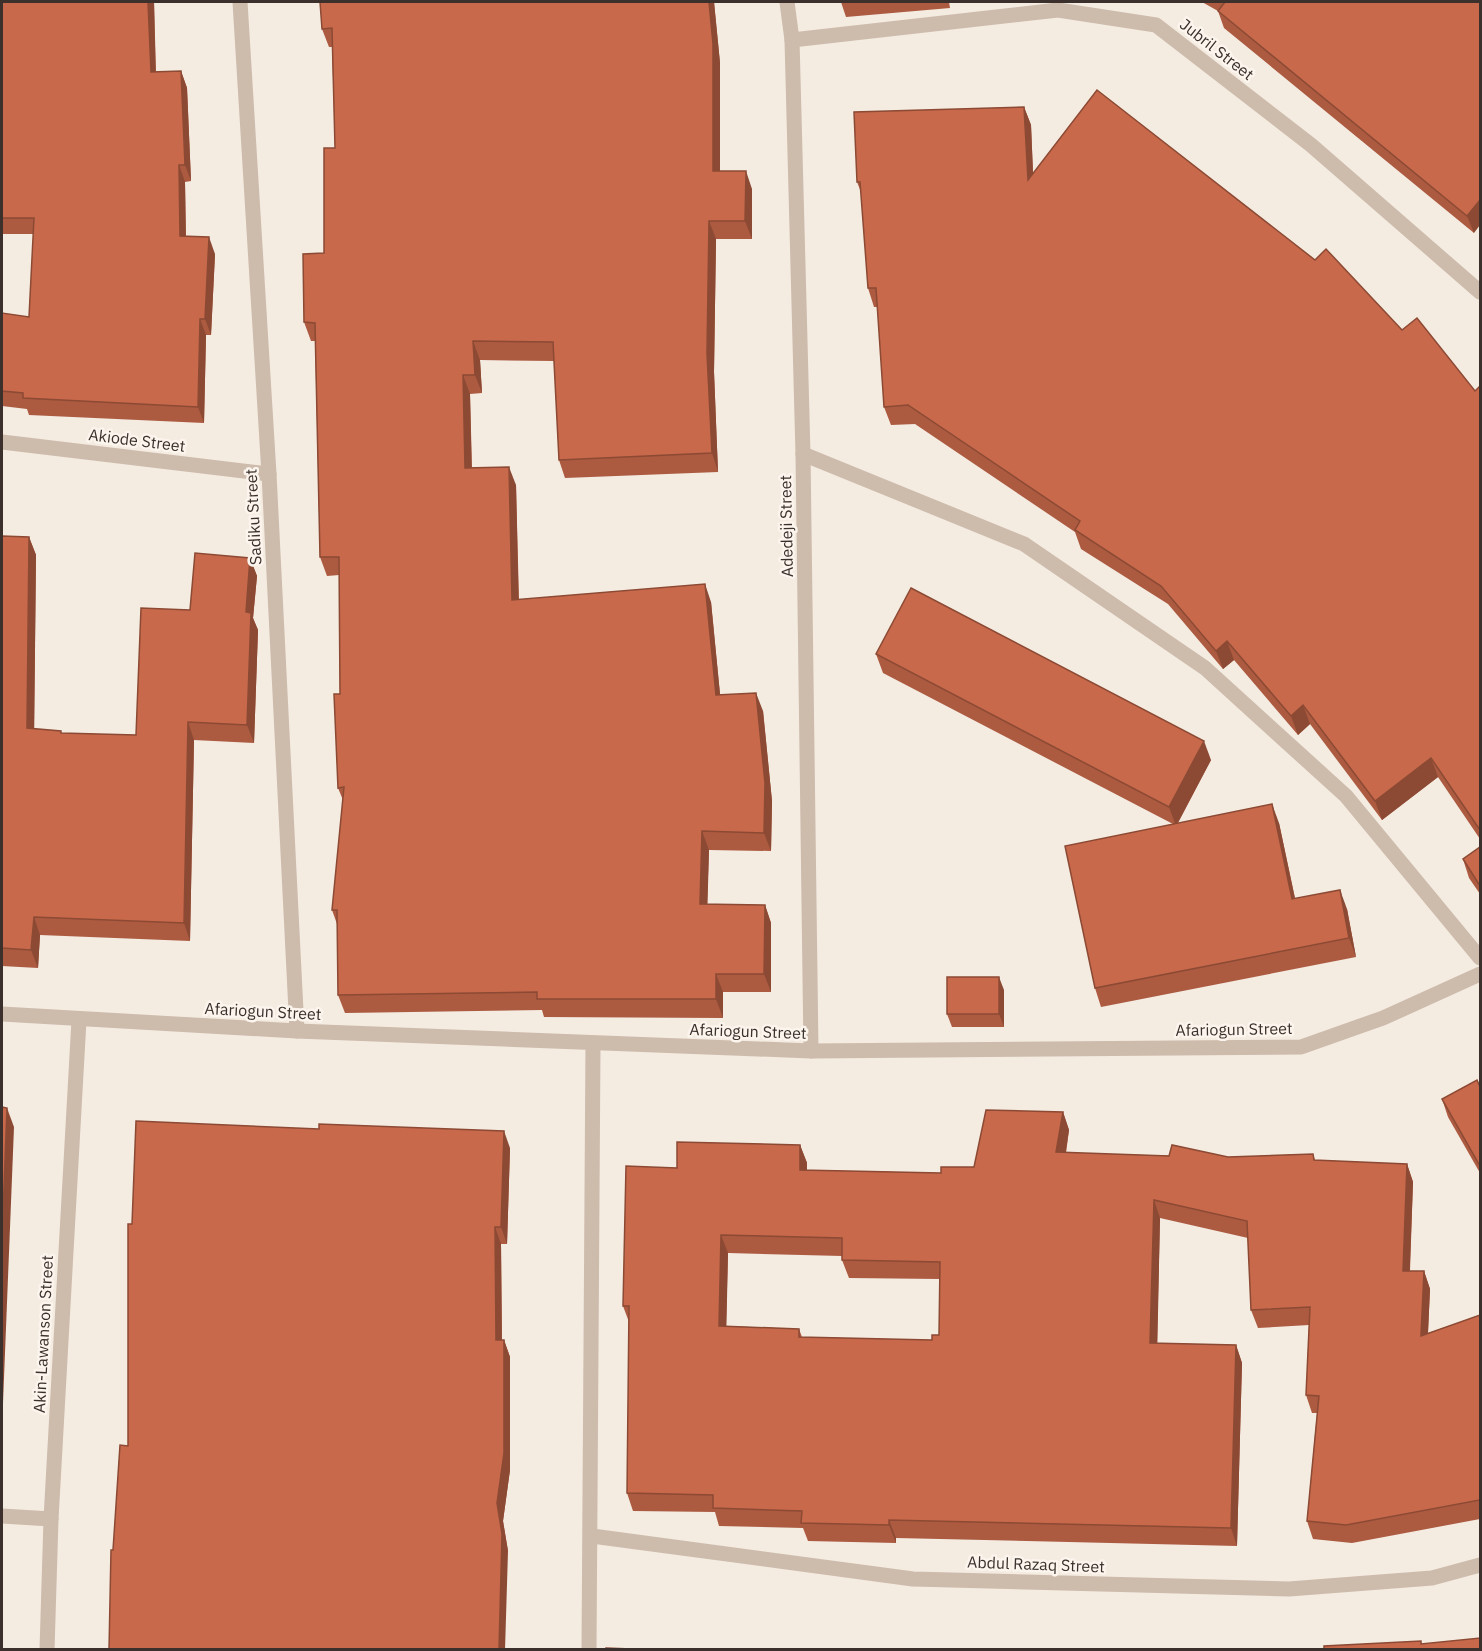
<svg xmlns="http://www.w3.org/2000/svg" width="1482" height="1651" viewBox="0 0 1482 1651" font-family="'IBM Plex Sans',sans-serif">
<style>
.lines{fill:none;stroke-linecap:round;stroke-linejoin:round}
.minor{stroke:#cdbbac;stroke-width:15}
.wall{fill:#ac5a40;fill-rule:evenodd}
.shaded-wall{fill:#8c4a34}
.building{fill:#c8694b;stroke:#8c4a34;stroke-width:1.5;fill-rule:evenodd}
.labels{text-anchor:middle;stroke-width:5;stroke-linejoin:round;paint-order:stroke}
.street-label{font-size:16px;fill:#3b302b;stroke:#fbf5ee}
</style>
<rect width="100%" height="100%" fill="#f4ebe1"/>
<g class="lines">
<g class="minor">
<path d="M 240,2 L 269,474 L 297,1031"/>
<path d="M 787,2 L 792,40 L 803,454 L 811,1051"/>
<path d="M 792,40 L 1058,10 L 1156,25 L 1311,145 L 1480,292"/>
<path d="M 2,442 L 269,474"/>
<path d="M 803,454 L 1024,544 L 1205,668 L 1346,796 L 1480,958"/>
<path d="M 2,1014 L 297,1031 L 811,1051 L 1301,1047 L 1383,1018 L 1480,974"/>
<path d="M 2,1516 L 51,1519"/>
<path d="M 592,1536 L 913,1579 L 1289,1589 L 1432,1578 L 1480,1565"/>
<path d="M 47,1650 L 51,1519 L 79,1020"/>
<path d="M 589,1650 L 593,1044"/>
</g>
</g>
<g class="wall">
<path d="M 2,2 L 154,2 L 156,72 L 181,71 L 187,88 L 191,181 L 185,182 L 186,236 L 215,254 L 211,335 L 206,335 L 204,423 L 29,415 L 27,409 L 2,406 L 2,313 L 29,317 L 34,234 L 2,234 Z"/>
<path d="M 320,2 L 714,2 L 720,63 L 720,171 L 752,189 L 752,239 L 716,239 L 714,372 L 718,472 L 565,478 L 559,460 L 554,361 L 480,360 L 482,393 L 470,394 L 472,468 L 516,485 L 519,600 L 711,602 L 720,695 L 763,711 L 772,801 L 771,851 L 709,850 L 707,904 L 765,905 L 771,923 L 771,992 L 723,992 L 723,1018 L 544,1017 L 542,1010 L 345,1013 L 338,995 L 337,924 L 332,910 L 343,800 L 338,788 L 340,694 L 339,575 L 327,576 L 320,557 L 315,341 L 311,341 L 304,322 L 324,253 L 335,148 L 332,47 L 329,47 L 322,29 Z"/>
<path d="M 841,2 L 954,2 L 949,2 L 950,8 L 846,17 Z"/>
<path d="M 1202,2 L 1480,2 L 1474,233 L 1224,28 L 1218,11 Z"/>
<path d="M 1024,107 L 1031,125 L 1033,172 L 1402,330 L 1475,391 L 1480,386 L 1480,839 L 1438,777 L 1382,820 L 1310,724 L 1298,735 L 1234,660 L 1223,669 L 1168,604 L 1081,549 L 1075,532 L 915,424 L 891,425 L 884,407 L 878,307 L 874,307 L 868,288 L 861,192 L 857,182 Z"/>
<path d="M 2,536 L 29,537 L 36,555 L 34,729 L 62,734 L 136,735 L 190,610 L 250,558 L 257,576 L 253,618 L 258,630 L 254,743 L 194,740 L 190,941 L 40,935 L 38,968 L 2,966 Z"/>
<path d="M 876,654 L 1211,760 L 1178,823 L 1279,823 L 1295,898 L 1347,909 L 1356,957 L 1101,1007 L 1095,988 L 1173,824 L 883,673 Z"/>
<path d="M 1480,847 L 1480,894 L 1469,878 L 1463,859 Z"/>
<path d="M 1004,990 L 1004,1027 L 952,1027 L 947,1014 Z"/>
<path d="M 1480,1087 L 1480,1173 L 1448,1117 L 1442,1099 Z"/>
<path d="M 1063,1112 L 1069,1130 L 1066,1153 L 1228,1157 L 1313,1154 L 1315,1160 L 1407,1164 L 1413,1182 L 1410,1271 L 1424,1271 L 1430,1289 L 1428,1333 L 1480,1315 L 1480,1519 L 1352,1543 L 1313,1539 L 1307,1521 L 1317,1413 L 1312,1413 L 1306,1395 L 1309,1325 L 1258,1328 L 1251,1310 L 1248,1238 L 1160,1218 L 1157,1343 L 1236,1345 L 1242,1363 L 1237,1546 L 896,1538 L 896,1543 L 808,1541 L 803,1528 L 719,1526 L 715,1512 L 633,1511 L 627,1493 L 629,1322 L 623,1306 L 677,1168 L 800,1145 L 807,1163 L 807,1170 L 941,1173 L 974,1167 ZM 728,1253 L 842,1256 L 842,1260 L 849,1278 L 940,1279 L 939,1335 L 932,1340 L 802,1337 L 799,1329 L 726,1326 Z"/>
<path d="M 510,1148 L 507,1244 L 501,1244 L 502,1340 L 504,1340 L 510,1357 L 510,1470 L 503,1521 L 508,1551 L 113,1550 L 128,1446 L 132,1224 Z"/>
</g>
<g class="shaded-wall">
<path d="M 148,2 L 154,2 L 156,89 L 151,72 Z"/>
<path d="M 709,2 L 714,2 L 720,63 L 720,189 L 713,171 Z"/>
<path d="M 181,71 L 187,88 L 191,181 L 185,165 Z"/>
<path d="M 1024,107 L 1031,125 L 1034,198 L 1028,180 Z"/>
<path d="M 179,165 L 185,182 L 186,252 L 180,236 Z"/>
<path d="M 746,171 L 752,189 L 752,239 L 745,221 Z"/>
<path d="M 1480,200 L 1480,225 L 1474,233 L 1467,216 Z"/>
<path d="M 709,221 L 716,239 L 714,372 L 718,472 L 712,453 L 707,354 Z"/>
<path d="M 209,237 L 215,254 L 211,335 L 205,319 Z"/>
<path d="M 200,319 L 206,335 L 204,423 L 198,407 Z"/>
<path d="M 473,341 L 480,360 L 482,393 L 475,375 Z"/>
<path d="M 463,375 L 470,394 L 472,486 L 465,468 Z"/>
<path d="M 509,467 L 516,485 L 519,618 L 512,600 Z"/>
<path d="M 29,537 L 36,555 L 34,746 L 27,728 Z"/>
<path d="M 250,558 L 257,576 L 253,618 L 258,630 L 254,743 L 247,725 L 246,612 Z"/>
<path d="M 705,584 L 711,602 L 722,714 L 716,695 Z"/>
<path d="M 1227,641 L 1234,660 L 1223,669 L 1216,651 Z"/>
<path d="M 756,693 L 763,711 L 772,801 L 771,851 L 764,833 Z"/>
<path d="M 1303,705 L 1310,724 L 1298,735 L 1291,716 Z"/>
<path d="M 188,722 L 194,740 L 190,941 L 184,923 Z"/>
<path d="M 1204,741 L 1211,760 L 1176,826 L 1169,807 Z"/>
<path d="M 1431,758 L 1438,777 L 1382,820 L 1375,801 Z"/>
<path d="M 1272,804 L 1279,823 L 1299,918 L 1292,899 Z"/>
<path d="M 702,831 L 709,850 L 707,922 L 700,904 Z"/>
<path d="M 1340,890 L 1347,909 L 1356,957 L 1349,938 Z"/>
<path d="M 765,905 L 771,923 L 771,992 L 764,974 Z"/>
<path d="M 34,917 L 40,935 L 38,968 L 31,950 Z"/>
<path d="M 716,974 L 723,992 L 723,1018 L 716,999 Z"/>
<path d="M 999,977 L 1004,990 L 1004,1027 L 999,1014 Z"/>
<path d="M 7,1108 L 14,1127 L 2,1428 L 2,1240 Z"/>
<path d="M 1063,1112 L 1069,1130 L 1063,1170 L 1056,1152 Z"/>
<path d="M 504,1131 L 510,1148 L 507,1244 L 501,1227 Z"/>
<path d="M 800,1145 L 807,1163 L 806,1188 L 800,1170 Z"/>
<path d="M 1407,1164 L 1413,1182 L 1409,1289 L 1403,1271 Z"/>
<path d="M 1154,1200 L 1160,1218 L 1157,1361 L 1150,1343 Z"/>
<path d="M 495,1227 L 501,1244 L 502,1357 L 496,1340 Z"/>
<path d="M 721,1235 L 728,1253 L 726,1344 L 719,1326 Z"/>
<path d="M 1424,1271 L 1430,1289 L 1427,1354 L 1421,1336 Z"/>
<path d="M 504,1340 L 510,1357 L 510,1470 L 503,1521 L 508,1551 L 505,1650 L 499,1650 L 497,1503 Z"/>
<path d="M 1236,1345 L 1242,1363 L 1237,1546 L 1231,1528 Z"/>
<path d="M 889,1520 L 896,1538 L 896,1543 L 889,1525 Z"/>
</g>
<g class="building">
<path d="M 2,2 L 148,2 L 151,72 L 181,71 L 185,165 L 179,165 L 180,236 L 209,237 L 205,319 L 200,319 L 198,407 L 23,398 L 23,393 L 2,391 L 2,313 L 29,317 L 34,218 L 2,218 Z"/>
<path d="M 320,2 L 709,2 L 713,44 L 713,171 L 746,171 L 745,221 L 709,221 L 707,354 L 712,453 L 559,460 L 553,342 L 473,341 L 475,375 L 463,375 L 465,468 L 509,467 L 512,600 L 705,584 L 716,695 L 756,693 L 765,783 L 764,833 L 702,831 L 700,904 L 765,905 L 764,974 L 716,974 L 716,999 L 537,999 L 537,992 L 338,995 L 337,910 L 332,910 L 344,787 L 338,788 L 334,694 L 340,694 L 339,557 L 320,557 L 315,323 L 304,322 L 303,254 L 324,253 L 324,148 L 335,148 L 332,28 L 322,29 Z"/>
<path d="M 1224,2 L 1480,2 L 1480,200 L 1467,216 L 1218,11 L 1225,2 Z"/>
<path d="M 1097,90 L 1315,260 L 1326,249 L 1402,330 L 1417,318 L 1475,391 L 1480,386 L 1480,830 L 1431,758 L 1375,801 L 1303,705 L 1291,716 L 1227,641 L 1216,651 L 1161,586 L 1075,530 L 1080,521 L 908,405 L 884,407 L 876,288 L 868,288 L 860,182 L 857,182 L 854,112 L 1024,107 L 1028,180 Z"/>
<path d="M 2,536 L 29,537 L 27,728 L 61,731 L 61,733 L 136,735 L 141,608 L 190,610 L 195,553 L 250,558 L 246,612 L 251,613 L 247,725 L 188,722 L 184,923 L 34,917 L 31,950 L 2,948 Z"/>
<path d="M 911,588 L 1204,741 L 1169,807 L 876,654 Z"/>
<path d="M 1272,804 L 1292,899 L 1340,890 L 1349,938 L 1095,988 L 1065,846 Z"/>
<path d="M 1480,847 L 1480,886 L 1463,859 Z"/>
<rect x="947" y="977" width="52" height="37"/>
<path d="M 1477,1080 L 1480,1087 L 1480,1166 L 1442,1099 Z"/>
<path d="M 2,1107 L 7,1108 L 2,1240 Z"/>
<path d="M 986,1110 L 1063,1112 L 1056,1152 L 1169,1156 L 1172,1145 L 1228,1157 L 1313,1154 L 1314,1160 L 1407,1164 L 1403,1271 L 1424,1271 L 1421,1336 L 1480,1315 L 1480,1500 L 1346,1525 L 1307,1521 L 1319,1396 L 1306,1395 L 1310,1307 L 1251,1310 L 1247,1221 L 1154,1200 L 1150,1343 L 1236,1345 L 1231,1528 L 889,1520 L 889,1525 L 801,1523 L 802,1511 L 713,1508 L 713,1495 L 627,1493 L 629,1306 L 623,1306 L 626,1166 L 677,1168 L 677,1142 L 800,1145 L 800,1170 L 941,1173 L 941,1167 L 974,1167 ZM 721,1235 L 842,1238 L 842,1260 L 940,1262 L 939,1335 L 932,1335 L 932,1340 L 799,1337 L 799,1329 L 719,1326 Z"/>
<path d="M 136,1121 L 319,1129 L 319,1124 L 504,1131 L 501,1227 L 495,1227 L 496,1340 L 504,1340 L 504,1453 L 497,1503 L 502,1534 L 499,1650 L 109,1650 L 111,1550 L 113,1550 L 120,1445 L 128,1446 L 128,1224 L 132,1224 Z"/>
<path d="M 1480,1638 L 1480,1650 L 1324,1650 L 1324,1646 L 1421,1641 L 1421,1644 Z"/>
<path d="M 606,1648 L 657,1650 L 606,1650 Z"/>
</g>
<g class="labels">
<g class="street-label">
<text transform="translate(1217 49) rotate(38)" y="6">Jubril Street</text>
<text transform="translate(137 440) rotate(7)" y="6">Akiode Street</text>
<text transform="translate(253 517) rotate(-93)" y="6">Sadiku Street</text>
<text transform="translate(786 526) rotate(-91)" y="6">Adedeji Street</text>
<text transform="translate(263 1011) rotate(3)" y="6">Afariogun Street</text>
<text transform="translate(1234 1029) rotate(-1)" y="6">Afariogun Street</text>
<text transform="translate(748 1031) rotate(2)" y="6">Afariogun Street</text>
<text transform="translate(43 1334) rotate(-87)" y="6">Akin-Lawanson Street</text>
<text transform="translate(1036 1564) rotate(2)" y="6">Abdul Razaq Street</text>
</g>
</g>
<rect width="1482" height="1651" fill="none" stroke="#3b302b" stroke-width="6"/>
</svg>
